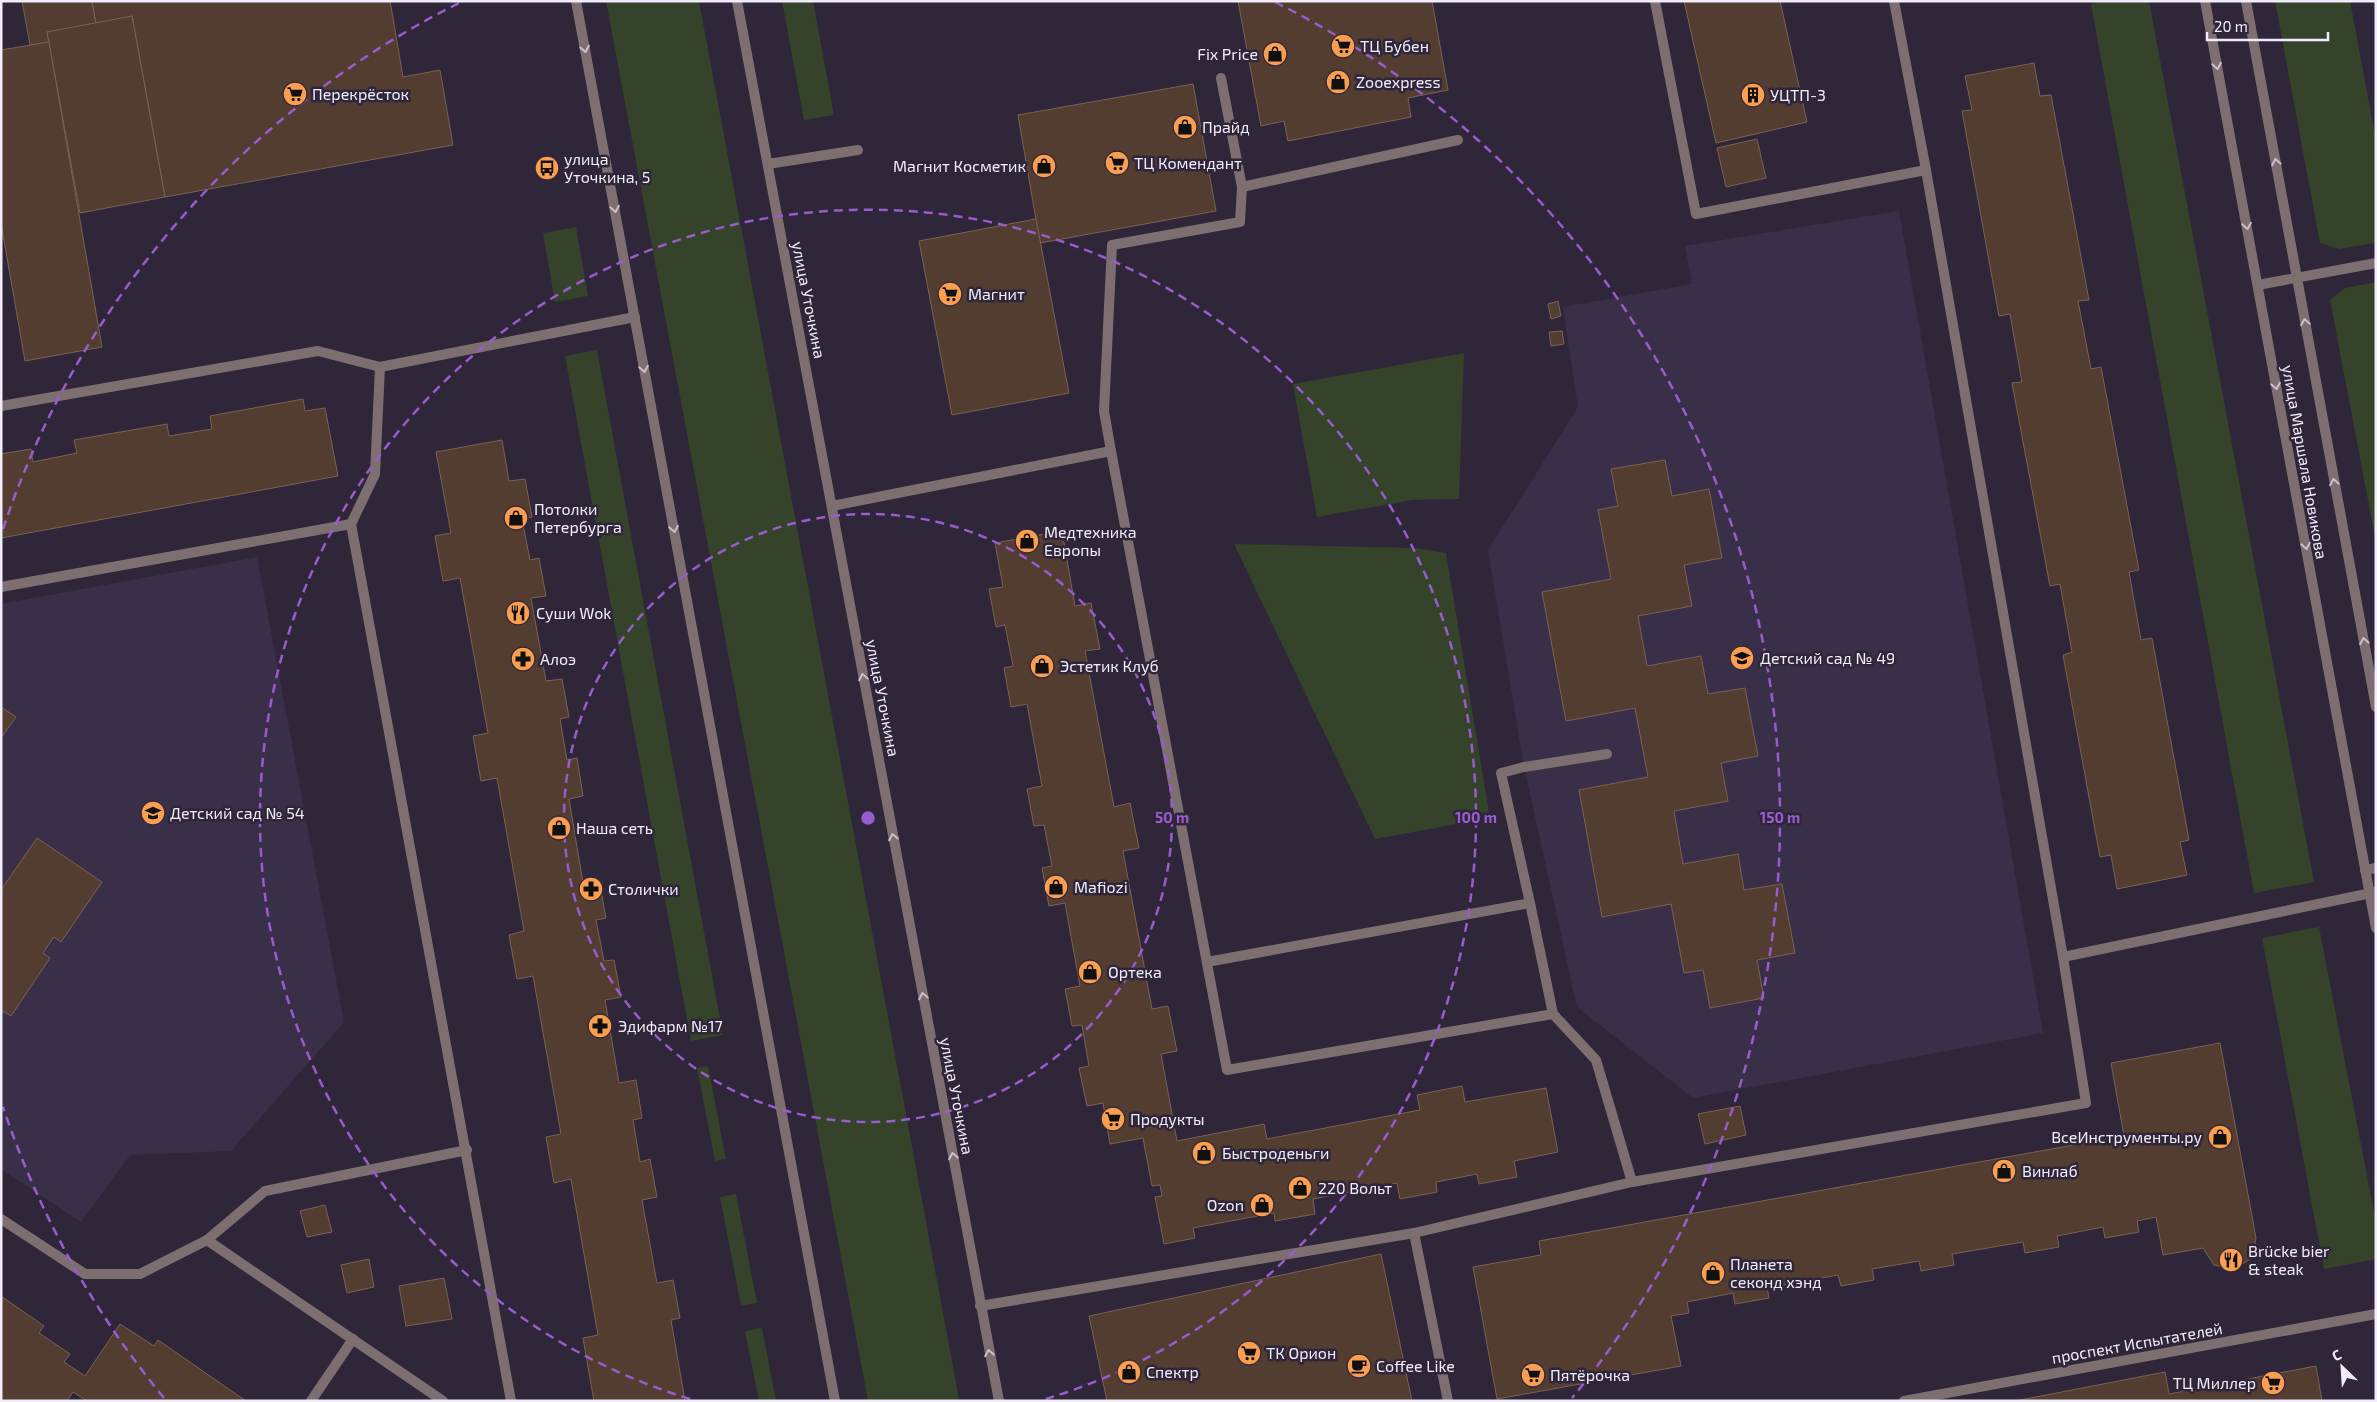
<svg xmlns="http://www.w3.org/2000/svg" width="2377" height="1402" viewBox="0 0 2377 1402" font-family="'Exo 2',sans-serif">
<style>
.built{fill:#3a2f49}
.green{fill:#35432a}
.building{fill:#533c30;stroke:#7b6255}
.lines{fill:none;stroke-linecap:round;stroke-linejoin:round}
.service{stroke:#7d6f70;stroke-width:10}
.minor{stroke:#7d6f70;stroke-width:10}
.tertiary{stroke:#7d6f70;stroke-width:10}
.oneway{stroke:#c8c0ca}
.ring{fill:none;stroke:#985cce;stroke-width:2.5;stroke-dasharray:9 6}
.labels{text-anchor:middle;stroke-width:5;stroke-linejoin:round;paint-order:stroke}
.poi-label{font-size:16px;fill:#f1ecfa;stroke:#2f263a;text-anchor:start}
.street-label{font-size:16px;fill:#f1ecfa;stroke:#2f263a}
.centre{fill:#985cce;stroke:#2f263a;stroke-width:2.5}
.ring-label{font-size:15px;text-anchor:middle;font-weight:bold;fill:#985cce;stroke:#2f263a;stroke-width:5;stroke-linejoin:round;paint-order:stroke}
</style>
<rect width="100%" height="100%" fill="#2f263a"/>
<g class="built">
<path d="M 1899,211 L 2043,1033 L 1693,1098 L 1577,1007 L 1524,767 L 1488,550 L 1578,407 L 1563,307 L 1692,284 L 1685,246 Z"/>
<path d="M 257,557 L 344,1022 L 231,1151 L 130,1155 L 81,1222 L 1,1169 L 1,604 Z"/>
</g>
<g class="green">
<path d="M 606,1 L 699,1 L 959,1399 L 948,1401 L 868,1401 Z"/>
<path d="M 782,1 L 813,1 L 834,115 L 804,120 Z"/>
<path d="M 2103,1 L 2149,1 L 2314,882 L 2254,893 L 2091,4 Z"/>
<path d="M 2275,1 L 2350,1 L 2376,140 L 2376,243 L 2339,249 L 2320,243 Z"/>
<path d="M 576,227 L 588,296 L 555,302 L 543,233 Z"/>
<path d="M 2376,282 L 2376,542 L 2330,300 L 2345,288 Z"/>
<path d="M 597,350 L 723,1035 L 691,1041 L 565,356 Z"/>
<path d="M 1464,353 L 1459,499 L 1412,500 L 1317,517 L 1293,384 Z"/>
<path d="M 1234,544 L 1415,548 L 1446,553 L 1490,818 L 1375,839 Z"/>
<path d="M 2319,927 L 2376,1222 L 2376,1259 L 2324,1269 L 2262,938 Z"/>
<path d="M 708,1066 L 726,1159 L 715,1161 L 697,1068 Z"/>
<path d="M 736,1194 L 757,1303 L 741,1306 L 720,1197 Z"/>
<path d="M 762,1328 L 776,1401 L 759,1401 L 745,1331 Z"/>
</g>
<g class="building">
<path d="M 22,1 L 92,1 L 96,24 L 47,32 L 49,42 L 30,45 Z"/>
<path d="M 92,1 L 390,1 L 403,77 L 440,70 L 453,145 L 165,197 L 132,16 L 96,24 Z"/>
<path d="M 1238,1 L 1432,1 L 1448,90 L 1408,98 L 1411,117 L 1288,141 L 1284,121 L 1261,126 Z"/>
<path d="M 1684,1 L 1780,1 L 1807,122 L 1716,143 Z"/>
<path d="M 132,16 L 165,197 L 80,213 L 47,32 Z"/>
<path d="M 49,42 L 102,347 L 25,361 L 1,223 L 1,50 Z"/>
<path d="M 2034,63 L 2040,96 L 2051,95 L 2089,300 L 2078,301 L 2091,369 L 2101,367 L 2139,570 L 2129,572 L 2141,640 L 2152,638 L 2189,840 L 2180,842 L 2187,875 L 2117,889 L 2111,855 L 2100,857 L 2063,655 L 2072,652 L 2060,584 L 2050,586 L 2012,383 L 2022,382 L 2010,314 L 1999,316 L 1962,111 L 1972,110 L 1965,76 Z"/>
<path d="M 1193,84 L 1216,211 L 1040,243 L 1018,115 Z"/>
<path d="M 1757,139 L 1766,178 L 1726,187 L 1717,148 Z"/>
<path d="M 1036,219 L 1069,393 L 952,415 L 919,241 Z"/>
<path d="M 1558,301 L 1561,316 L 1551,319 L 1548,304 Z"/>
<path d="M 1562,331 L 1564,344 L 1551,346 L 1549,332 Z"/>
<path d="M 303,399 L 305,411 L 325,408 L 338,476 L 1,538 L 1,454 L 31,449 L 33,462 L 77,453 L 74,440 L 167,424 L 169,436 L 212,429 L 210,416 Z"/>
<path d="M 502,440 L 509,481 L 525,479 L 532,517 L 522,519 L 530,560 L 539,558 L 546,596 L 531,598 L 546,681 L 562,679 L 569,717 L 560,719 L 567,760 L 577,758 L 583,796 L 569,799 L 583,883 L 599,880 L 606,918 L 596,920 L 604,961 L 614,960 L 621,997 L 605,1000 L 619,1083 L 636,1080 L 642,1118 L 633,1120 L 640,1162 L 650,1159 L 657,1197 L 642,1200 L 657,1283 L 673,1280 L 680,1318 L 671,1320 L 685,1401 L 594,1401 L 583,1338 L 598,1335 L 571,1179 L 554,1183 L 546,1137 L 561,1134 L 533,976 L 517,979 L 509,935 L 524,931 L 497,778 L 481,781 L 473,736 L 488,733 L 460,578 L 443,581 L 435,536 L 451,533 L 436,452 Z"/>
<path d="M 1665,460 L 1672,496 L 1709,489 L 1722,558 L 1684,565 L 1692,606 L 1638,616 L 1647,666 L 1701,656 L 1708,694 L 1745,688 L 1758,756 L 1721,763 L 1728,801 L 1674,811 L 1683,864 L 1738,854 L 1744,890 L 1782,884 L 1795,953 L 1757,960 L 1764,998 L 1710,1008 L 1703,970 L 1684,973 L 1671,904 L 1602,917 L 1579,790 L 1648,777 L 1635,708 L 1566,721 L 1542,592 L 1611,579 L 1598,510 L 1618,506 L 1611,469 Z"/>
<path d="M 1062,531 L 1075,606 L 1091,603 L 1100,649 L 1085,651 L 1114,807 L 1130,803 L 1139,848 L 1123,851 L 1152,1009 L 1168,1006 L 1177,1051 L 1161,1054 L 1177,1141 L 1264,1124 L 1267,1139 L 1420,1110 L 1417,1095 L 1462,1086 L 1465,1102 L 1546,1088 L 1558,1152 L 1514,1161 L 1517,1177 L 1479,1184 L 1477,1174 L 1436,1182 L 1437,1192 L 1400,1199 L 1397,1183 L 1313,1199 L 1315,1214 L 1275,1221 L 1274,1213 L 1193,1228 L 1195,1238 L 1164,1244 L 1155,1197 L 1162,1196 L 1160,1185 L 1152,1186 L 1143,1138 L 1110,1144 L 1103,1103 L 1087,1106 L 1079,1068 L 1089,1066 L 1082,1025 L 1072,1026 L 1065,989 L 1080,986 L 1065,903 L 1049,906 L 1042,868 L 1052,866 L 1044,825 L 1034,826 L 1027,789 L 1042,786 L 1027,704 L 1011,707 L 1004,668 L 1013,666 L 1005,625 L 996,627 L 989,589 L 1003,587 L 995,543 Z"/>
<path d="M 1,707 L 16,717 L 1,738 Z"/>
<path d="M 37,838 L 102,882 L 61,942 L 54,937 L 43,953 L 50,958 L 11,1016 L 1,1010 L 1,890 Z"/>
<path d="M 2220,1043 L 2256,1238 L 2252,1258 L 2234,1269 L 2214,1265 L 2203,1248 L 2163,1255 L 2156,1217 L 2137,1221 L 2139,1232 L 2105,1238 L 2103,1227 L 2057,1236 L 2059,1247 L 2025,1253 L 2023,1242 L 1952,1254 L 1954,1265 L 1921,1271 L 1919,1261 L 1872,1269 L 1874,1280 L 1841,1286 L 1838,1275 L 1767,1288 L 1769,1298 L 1735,1304 L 1733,1293 L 1687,1302 L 1689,1313 L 1671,1316 L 1681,1366 L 1497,1399 L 1473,1267 L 1541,1255 L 1539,1241 L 2124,1136 L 2111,1063 Z"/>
<path d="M 1740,1106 L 1746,1135 L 1705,1144 L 1698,1114 Z"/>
<path d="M 325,1205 L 332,1232 L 307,1237 L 300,1211 Z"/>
<path d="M 1381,1254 L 1412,1401 L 1107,1401 L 1089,1316 Z"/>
<path d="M 369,1259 L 374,1287 L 347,1293 L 341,1265 Z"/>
<path d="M 444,1278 L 452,1319 L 406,1326 L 399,1286 Z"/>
<path d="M 1,1296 L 44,1326 L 39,1333 L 70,1354 L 64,1362 L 85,1376 L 120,1324 L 154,1346 L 158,1340 L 246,1401 L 87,1401 L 73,1392 L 67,1401 L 1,1401 Z"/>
<path d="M 2316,1366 L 2322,1401 L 2015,1401 L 2165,1372 L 2169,1394 Z"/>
</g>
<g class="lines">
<g class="service">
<path d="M 1655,1 L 1696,214 L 1926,170"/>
<path d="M 768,164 L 858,150"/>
<path d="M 1242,187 L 1458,140"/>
<path d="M 2258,285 L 2376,263"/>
<path d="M 380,367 L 375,474 L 351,524 L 511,1401"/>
<path d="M 1,406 L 318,351 L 380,367 L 635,317"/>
<path d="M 1111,451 L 1104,411 L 1112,245 L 1240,222 L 1242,187 L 1221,78"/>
<path d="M 832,506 L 1111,451 L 1227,1070 L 1553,1014 L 1596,1060 L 1632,1182"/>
<path d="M 1,587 L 351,524"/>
<path d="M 1530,903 L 1501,773 L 1524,767 L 1607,754"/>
<path d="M 2063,957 L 2376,892"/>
<path d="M 1207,962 L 1530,903 L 1553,1014"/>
<path d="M 1,1219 L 85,1274 L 140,1274 L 207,1240 L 443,1401"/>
<path d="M 1414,1233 L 1448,1401"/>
<path d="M 207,1240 L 265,1191 L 467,1150"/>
<path d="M 980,1306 L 1414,1233 L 1632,1182 L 2086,1103 L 2063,957 L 1926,170 L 1894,1"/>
<path d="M 311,1401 L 353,1339"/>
</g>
<g class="minor">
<path d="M 2365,870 L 2376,868"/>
<path d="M 1904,1401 L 2376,1314"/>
</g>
<g class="tertiary">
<path d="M 576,1 L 835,1401"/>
<path d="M 737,1 L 999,1401"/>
<path d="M 2205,1 L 2376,928"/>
<path d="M 2246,1 L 2376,707"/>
</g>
</g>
<defs><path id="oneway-chevron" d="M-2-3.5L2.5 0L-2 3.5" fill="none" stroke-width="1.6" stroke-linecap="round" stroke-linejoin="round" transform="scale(1.25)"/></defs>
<g class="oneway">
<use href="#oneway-chevron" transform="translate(585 49) rotate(79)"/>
<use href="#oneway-chevron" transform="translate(2217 66) rotate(80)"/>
<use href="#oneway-chevron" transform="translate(2276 162) rotate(-100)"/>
<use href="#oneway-chevron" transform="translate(615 209) rotate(80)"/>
<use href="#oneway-chevron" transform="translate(2247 226) rotate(80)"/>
<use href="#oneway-chevron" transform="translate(2305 322) rotate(-100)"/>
<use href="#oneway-chevron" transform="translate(644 369) rotate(80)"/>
<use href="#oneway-chevron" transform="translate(2276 386) rotate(80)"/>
<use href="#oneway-chevron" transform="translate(2334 482) rotate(-100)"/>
<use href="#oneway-chevron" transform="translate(674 529) rotate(80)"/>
<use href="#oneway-chevron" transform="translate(2306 546) rotate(80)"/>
<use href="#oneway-chevron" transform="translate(2364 641) rotate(-100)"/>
<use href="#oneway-chevron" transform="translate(863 677) rotate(-101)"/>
<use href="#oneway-chevron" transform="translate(893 837) rotate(-101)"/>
<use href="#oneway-chevron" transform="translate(923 996) rotate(-101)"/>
<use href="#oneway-chevron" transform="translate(953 1156) rotate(-101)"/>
<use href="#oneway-chevron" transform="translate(989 1353) rotate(-101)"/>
</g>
<g class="ring">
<circle cx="868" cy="818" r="304"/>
<path d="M690 1399A608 608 0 1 1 1046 1399"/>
<path d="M164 1398A912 912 0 0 1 3 1107M3 529A912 912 0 0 1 461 2M1275 2A912 912 0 0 1 1572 1398"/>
</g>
<defs>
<g id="supermarket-disc" transform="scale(1.25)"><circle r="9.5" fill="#fb9e50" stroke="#2f263a"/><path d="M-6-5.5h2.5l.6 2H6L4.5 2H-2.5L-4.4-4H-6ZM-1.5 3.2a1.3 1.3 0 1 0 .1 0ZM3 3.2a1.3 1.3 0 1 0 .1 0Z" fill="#111"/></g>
<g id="shop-disc" transform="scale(1.25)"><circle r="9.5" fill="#fb9e50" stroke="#2f263a"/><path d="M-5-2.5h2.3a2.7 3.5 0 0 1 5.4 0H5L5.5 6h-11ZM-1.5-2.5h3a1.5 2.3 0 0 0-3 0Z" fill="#111"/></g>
<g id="building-disc" transform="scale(1.25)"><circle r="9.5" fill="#fb9e50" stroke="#2f263a"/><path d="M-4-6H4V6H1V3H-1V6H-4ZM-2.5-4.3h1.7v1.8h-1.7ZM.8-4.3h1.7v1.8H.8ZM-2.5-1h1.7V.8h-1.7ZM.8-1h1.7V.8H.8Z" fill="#111"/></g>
<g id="bus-disc" transform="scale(1.25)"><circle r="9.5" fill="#fb9e50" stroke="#2f263a"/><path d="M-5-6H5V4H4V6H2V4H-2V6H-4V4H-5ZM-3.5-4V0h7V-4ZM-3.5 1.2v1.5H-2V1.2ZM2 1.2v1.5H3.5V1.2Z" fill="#111"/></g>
<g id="restaurant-disc" transform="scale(1.25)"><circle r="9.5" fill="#fb9e50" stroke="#2f263a"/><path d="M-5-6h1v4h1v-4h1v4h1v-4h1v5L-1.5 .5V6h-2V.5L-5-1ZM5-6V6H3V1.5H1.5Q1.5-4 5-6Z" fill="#111"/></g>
<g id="school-disc" transform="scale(1.25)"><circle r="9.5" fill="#fb9e50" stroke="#2f263a"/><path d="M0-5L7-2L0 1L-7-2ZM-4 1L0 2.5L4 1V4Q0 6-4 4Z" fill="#111"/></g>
<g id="pharmacy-disc" transform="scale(1.25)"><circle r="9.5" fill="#fb9e50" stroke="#2f263a"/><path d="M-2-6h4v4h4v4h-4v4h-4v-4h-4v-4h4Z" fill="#111"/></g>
<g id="cafe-disc" transform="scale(1.25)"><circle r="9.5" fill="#fb9e50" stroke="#2f263a"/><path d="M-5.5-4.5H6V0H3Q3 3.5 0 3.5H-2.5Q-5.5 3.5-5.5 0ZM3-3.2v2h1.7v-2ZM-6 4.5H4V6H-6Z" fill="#111"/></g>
</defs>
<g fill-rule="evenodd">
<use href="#supermarket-disc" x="1343" y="46"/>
<use href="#shop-disc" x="1275" y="54"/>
<use href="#shop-disc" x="1338" y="82"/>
<use href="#supermarket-disc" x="295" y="94"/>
<use href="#building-disc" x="1753" y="95"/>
<use href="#shop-disc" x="1185" y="127"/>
<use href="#supermarket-disc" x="1117" y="163"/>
<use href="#shop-disc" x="1044" y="166"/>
<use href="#bus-disc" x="547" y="168"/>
<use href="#supermarket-disc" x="950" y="294"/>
<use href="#shop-disc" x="516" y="518"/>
<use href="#shop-disc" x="1027" y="541"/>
<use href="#restaurant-disc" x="518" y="613"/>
<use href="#school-disc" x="1742" y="658"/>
<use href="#pharmacy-disc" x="523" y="659"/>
<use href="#shop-disc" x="1042" y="666"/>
<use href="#school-disc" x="153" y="813"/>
<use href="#shop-disc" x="559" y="828"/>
<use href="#shop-disc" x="1056" y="887"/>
<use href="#pharmacy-disc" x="591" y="889"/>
<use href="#shop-disc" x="1090" y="972"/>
<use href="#pharmacy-disc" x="600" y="1026"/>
<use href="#supermarket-disc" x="1113" y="1119"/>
<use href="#shop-disc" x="2220" y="1137"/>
<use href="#shop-disc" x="1204" y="1153"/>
<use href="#shop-disc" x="2004" y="1171"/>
<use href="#shop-disc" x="1300" y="1188"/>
<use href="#shop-disc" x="1262" y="1205"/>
<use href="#restaurant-disc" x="2231" y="1260"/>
<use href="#shop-disc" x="1713" y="1273"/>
<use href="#supermarket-disc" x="1249" y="1353"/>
<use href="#cafe-disc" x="1359" y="1366"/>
<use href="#shop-disc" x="1129" y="1372"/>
<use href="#supermarket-disc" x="1533" y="1375"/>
<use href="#supermarket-disc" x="2273" y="1383"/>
</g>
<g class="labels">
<g class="poi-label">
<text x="1360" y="52">ТЦ Бубен</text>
<text x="1258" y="60" text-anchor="end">Fix Price</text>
<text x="1356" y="88">Zooexpress</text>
<text x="312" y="100">Перекрёсток</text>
<text x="1770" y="101">УЦТП-3</text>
<text x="1202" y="133">Прайд</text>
<text x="564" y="165">улица<tspan x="564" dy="18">Уточкина, 5</tspan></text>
<text x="1134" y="169">ТЦ Комендант</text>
<text x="1026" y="172" text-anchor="end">Магнит Косметик</text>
<text x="968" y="300">Магнит</text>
<text x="534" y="515">Потолки<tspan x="534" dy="18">Петербурга</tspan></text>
<text x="1044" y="538">Медтехника<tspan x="1044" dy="18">Европы</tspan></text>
<text x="536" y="619">Суши Wok</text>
<text x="1760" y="664">Детский сад № 49</text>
<text x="540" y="665">Алоэ</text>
<text x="1060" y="672">Эстетик Клуб</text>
<text x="170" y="819">Детский сад № 54</text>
<text x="576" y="834">Наша сеть</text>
<text x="1074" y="893">Mafiozi</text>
<text x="608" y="895">Столички</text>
<text x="1108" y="978">Ортека</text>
<text x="618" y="1032">Эдифарм №17</text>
<text x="1130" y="1125">Продукты</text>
<text x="2202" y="1143" text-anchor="end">ВсеИнструменты.ру</text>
<text x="1222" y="1159">Быстроденьги</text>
<text x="2022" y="1177">Винлаб</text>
<text x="1318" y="1194">220 Вольт</text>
<text x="1244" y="1211" text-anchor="end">Ozon</text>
<text x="2248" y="1257">Brücke bier<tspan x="2248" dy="18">&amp; steak</tspan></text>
<text x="1730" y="1270">Планета<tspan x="1730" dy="18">секонд хэнд</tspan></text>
<text x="1266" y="1359">ТК Орион</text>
<text x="1376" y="1372">Coffee Like</text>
<text x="1146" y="1378">Спектр</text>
<text x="1550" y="1381">Пятёрочка</text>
<text x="2256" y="1389" text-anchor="end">ТЦ Миллер</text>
</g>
<g class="street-label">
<text transform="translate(809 300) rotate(79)" y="6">улица Уточкина</text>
<text transform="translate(2305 462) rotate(80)" y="6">улица Маршала Новикова</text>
<text transform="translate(883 698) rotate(79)" y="6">улица Уточкина</text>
<text transform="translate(957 1096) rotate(79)" y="6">улица Уточкина</text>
<text transform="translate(2137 1343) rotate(-10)" y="6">проспект Испытателей</text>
</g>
</g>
<circle cx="868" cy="818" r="8" class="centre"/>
<g class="ring-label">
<text x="1172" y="823">50 m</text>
<text x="1476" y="823">100 m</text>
<text x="1780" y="823">150 m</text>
</g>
<rect width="2377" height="1402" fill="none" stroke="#f1ecfa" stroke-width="5"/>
<g transform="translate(2342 1367) rotate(335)" stroke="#2f263a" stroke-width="4" paint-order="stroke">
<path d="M0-4L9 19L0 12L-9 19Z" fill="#f1ecfa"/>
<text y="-8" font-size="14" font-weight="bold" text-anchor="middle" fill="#f1ecfa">С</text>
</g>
<path d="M2207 32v8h121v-8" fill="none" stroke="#f1ecfa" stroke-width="2.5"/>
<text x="2214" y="32" font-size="15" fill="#f1ecfa" stroke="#2f263a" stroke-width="4" paint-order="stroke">20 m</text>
</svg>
